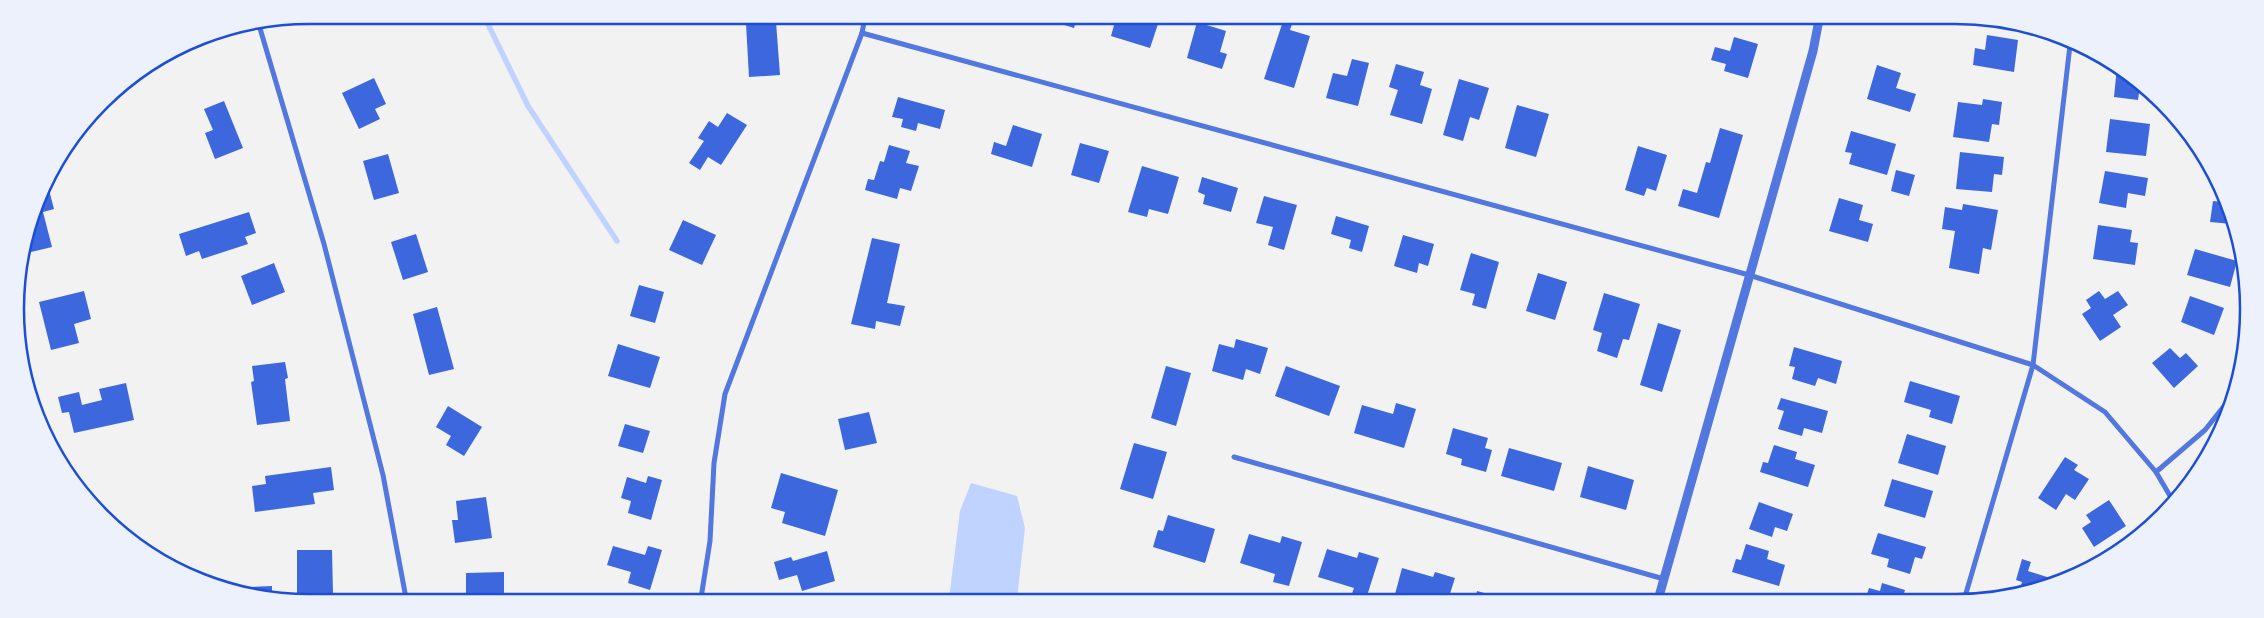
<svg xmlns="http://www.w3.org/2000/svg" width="2264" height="618" viewBox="0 0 2264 618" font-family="'Source Serif 4',serif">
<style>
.water{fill:#bfd3fe}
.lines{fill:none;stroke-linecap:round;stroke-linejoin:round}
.stream{stroke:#bfd3fe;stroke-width:5.5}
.building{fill:#3d67dc}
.minor{stroke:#5277de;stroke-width:5}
.tertiary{stroke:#5277de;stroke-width:9}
.rim{fill:none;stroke:#1d4ed8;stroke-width:2.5}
</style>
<rect width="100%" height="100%" fill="#f2f2f2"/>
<path class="water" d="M 971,483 L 1017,496 L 1025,528 L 1017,599 L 949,599 L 960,511 Z"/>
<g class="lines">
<path class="stream" d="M 484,16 L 528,106 L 617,241"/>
</g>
<g class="building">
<path d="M 1056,17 L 1077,18 L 1074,28 L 1042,18 Z"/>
<path d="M 1116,18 L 1160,18 L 1150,48 L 1111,36 Z"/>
<path d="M 1284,18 L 1294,18 L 1290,30 L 1310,36 L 1294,88 L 1264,79 Z"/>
<path d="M 776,22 L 780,75 L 749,77 L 746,24 Z"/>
<path d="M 1197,22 L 1226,31 L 1220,52 L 1227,54 L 1222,69 L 1187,58 Z"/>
<path d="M 1987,35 L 2018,40 L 2014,72 L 1973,65 L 1975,48 L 1985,50 Z"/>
<path d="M 196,37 L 198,42 L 183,47 L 182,46 Z"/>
<path d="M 1734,37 L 1758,44 L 1748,78 L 1724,71 L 1726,64 L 1711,60 L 1715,47 L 1730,51 Z"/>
<path d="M 1352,59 L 1369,63 L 1358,106 L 1326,98 L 1333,73 L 1347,76 Z"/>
<path d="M 1396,64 L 1424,72 L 1420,85 L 1432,89 L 1422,124 L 1390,115 L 1398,90 L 1389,87 Z"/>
<path d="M 1877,65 L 1901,73 L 1896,88 L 1916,94 L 1910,112 L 1867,99 Z"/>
<path d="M 2117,67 L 2121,67 L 2148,94 L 2139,93 L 2138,100 L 2114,97 Z"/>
<path d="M 374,78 L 386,104 L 375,109 L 380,119 L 359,129 L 342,93 Z"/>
<path d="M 1459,79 L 1489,88 L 1479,120 L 1470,117 L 1463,141 L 1443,135 Z"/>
<path d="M 898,97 L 945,110 L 940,129 L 918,123 L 916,131 L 901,127 L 903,119 L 892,117 Z"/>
<path d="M 1983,99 L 2002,102 L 1999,125 L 1992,124 L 1989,142 L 1953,137 L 1958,102 L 1982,105 Z"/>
<path d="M 224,101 L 243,148 L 215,159 L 205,133 L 213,130 L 204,109 Z"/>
<path d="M 1517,105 L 1549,114 L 1536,157 L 1505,148 Z"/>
<path d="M 727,113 L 747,125 L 721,165 L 708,157 L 700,170 L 689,163 L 704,141 L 698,138 L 709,121 L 718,127 Z"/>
<path d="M 2110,119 L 2150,124 L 2146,156 L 2106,152 Z"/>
<path d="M 1013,125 L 1042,134 L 1032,167 L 991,154 L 994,142 L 1006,146 Z"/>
<path d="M 1720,128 L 1743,135 L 1719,218 L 1678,206 L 1683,189 L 1697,193 L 1706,162 L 1710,163 Z"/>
<path d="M 1851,131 L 1896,144 L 1887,175 L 1849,164 L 1852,153 L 1845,152 Z"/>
<path d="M 1080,143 L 1109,151 L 1099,183 L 1071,175 Z"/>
<path d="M 889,145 L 910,151 L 906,163 L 919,166 L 911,191 L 900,188 L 897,199 L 865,190 L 868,179 L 874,180 L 880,161 L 884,162 Z"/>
<path d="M 1638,146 L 1667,155 L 1656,191 L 1647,188 L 1644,196 L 1625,190 Z"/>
<path d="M 1960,152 L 2004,157 L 2002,175 L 1994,174 L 1992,192 L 1956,189 Z"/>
<path d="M 388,154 L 399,193 L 374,200 L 363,161 Z"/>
<path d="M 1142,166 L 1179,177 L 1168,214 L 1149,209 L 1147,217 L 1128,212 Z"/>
<path d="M 1896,170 L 1915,175 L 1909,196 L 1891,191 Z"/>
<path d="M 2105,171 L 2148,178 L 2145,196 L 2128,193 L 2126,208 L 2099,203 Z"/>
<path d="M 1202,177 L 1238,188 L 1231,212 L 1203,204 L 1205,195 L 1198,192 Z"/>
<path d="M 49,190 L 54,209 L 43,212 L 52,247 L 31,252 L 28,243 L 42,191 Z"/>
<path d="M 1264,196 L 1297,205 L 1284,250 L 1268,245 L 1273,227 L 1256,223 Z"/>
<path d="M 1839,198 L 1863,205 L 1859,220 L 1873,224 L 1868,242 L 1829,231 Z"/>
<path d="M 2213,201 L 2223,202 L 2232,224 L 2210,222 Z"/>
<path d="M 1963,204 L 1998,210 L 1991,250 L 1983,248 L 1979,274 L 1949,268 L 1955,231 L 1942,229 L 1945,207 L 1962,210 Z"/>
<path d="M 249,212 L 256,233 L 245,237 L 248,244 L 202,259 L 199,251 L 186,256 L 179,234 Z"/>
<path d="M 1336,216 L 1369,226 L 1362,252 L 1349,248 L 1351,240 L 1331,234 Z"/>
<path d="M 683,220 L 716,235 L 702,265 L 669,250 Z"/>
<path d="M 2098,225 L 2132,230 L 2130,242 L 2138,243 L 2135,265 L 2093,259 Z"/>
<path d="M 416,234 L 428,272 L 403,280 L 391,242 Z"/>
<path d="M 1403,235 L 1434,244 L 1428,266 L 1419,263 L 1417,273 L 1394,266 Z"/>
<path d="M 872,238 L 900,244 L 887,303 L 905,306 L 900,326 L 876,321 L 875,329 L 851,324 Z"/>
<path d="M 2195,249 L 2237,261 L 2230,287 L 2187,275 Z"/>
<path d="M 1471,253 L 1499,262 L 1486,309 L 1472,305 L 1475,294 L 1460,290 Z"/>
<path d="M 274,263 L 285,292 L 252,305 L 241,276 Z"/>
<path d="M 1538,273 L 1567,282 L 1555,320 L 1526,311 Z"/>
<path d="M 639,285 L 664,292 L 655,323 L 630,316 Z"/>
<path d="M 84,291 L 91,319 L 74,324 L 79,343 L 51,350 L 39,302 Z"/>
<path d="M 2099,291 L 2105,299 L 2118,291 L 2128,305 L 2113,315 L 2121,327 L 2100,341 L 2082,314 L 2091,308 L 2086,300 Z"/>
<path d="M 1604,293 L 1640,304 L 1629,340 L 1623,339 L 1617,358 L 1597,351 L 1602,333 L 1593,330 Z"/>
<path d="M 2190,296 L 2224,308 L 2214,335 L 2181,322 Z"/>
<path d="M 437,307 L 454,369 L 429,375 L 413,314 Z"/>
<path d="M 1658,323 L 1681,330 L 1662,392 L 1640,385 Z"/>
<path d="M 1236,339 L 1268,348 L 1260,374 L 1246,369 L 1243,380 L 1212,371 L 1219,344 L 1234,348 Z"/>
<path d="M 618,344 L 660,357 L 650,388 L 608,376 Z"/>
<path d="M 1794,347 L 1842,361 L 1836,384 L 1818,378 L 1815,386 L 1792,379 L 1795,367 L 1789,366 Z"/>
<path d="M 2170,348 L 2180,358 L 2186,353 L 2198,366 L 2174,388 L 2152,363 Z"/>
<path d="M 285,362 L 288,378 L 285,379 L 290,421 L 257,425 L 251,382 L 254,381 L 252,366 Z"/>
<path d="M 1166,366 L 1191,373 L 1176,426 L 1151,418 Z"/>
<path d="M 1286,366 L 1340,386 L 1329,416 L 1275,396 Z"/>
<path d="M 1910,381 L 1960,396 L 1952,424 L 1929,417 L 1931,410 L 1904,402 Z"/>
<path d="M 126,383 L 134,420 L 74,433 L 69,412 L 62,413 L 58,397 L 79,392 L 82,405 L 102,400 L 99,389 Z"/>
<path d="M 1781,398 L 1828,411 L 1822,433 L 1804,428 L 1802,436 L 1778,429 L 1784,411 L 1777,409 Z"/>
<path d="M 1396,403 L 1416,409 L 1404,448 L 1354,433 L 1362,405 L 1393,414 Z"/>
<path d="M 448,406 L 482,427 L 464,456 L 446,445 L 451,436 L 436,427 Z"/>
<path d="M 869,412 L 877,443 L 845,450 L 838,419 Z"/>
<path d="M 625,424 L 650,431 L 643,453 L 618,446 Z"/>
<path d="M 1453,428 L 1488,438 L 1485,448 L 1492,450 L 1486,472 L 1461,465 L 1462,459 L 1446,454 Z"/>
<path d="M 1907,434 L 1946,446 L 1938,475 L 1898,463 Z"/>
<path d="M 1134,443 L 1167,452 L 1153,499 L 1120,489 Z"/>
<path d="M 1774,445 L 1797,452 L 1795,459 L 1815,465 L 1808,487 L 1760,472 L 1763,462 L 1768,463 Z"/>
<path d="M 1509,448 L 1562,463 L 1554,491 L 1501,476 Z"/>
<path d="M 2065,457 L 2078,465 L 2074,470 L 2089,479 L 2075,500 L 2066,494 L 2056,510 L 2038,498 Z"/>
<path d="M 1588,466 L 1634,480 L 1626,510 L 1580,497 Z"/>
<path d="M 331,467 L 334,490 L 313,493 L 315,504 L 255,512 L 252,486 L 266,484 L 265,476 Z"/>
<path d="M 781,473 L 838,490 L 825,536 L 782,523 L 785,512 L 771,508 Z"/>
<path d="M 648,476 L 662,480 L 651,520 L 628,513 L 631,501 L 621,498 L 627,477 L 646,483 Z"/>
<path d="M 1892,479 L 1933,491 L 1925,518 L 1884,506 Z"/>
<path d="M 486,497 L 492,538 L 455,543 L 452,520 L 458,520 L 456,501 Z"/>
<path d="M 2109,500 L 2126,526 L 2094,547 L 2082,528 L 2091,522 L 2086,515 Z"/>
<path d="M 1759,502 L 1793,514 L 1787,531 L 1775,527 L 1772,537 L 1749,529 Z"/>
<path d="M 1168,515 L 1215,529 L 1205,563 L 1153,547 L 1158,530 L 1163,531 Z"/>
<path d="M 1878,533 L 1926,547 L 1922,559 L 1915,557 L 1910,574 L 1887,567 L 1889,559 L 1871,554 Z"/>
<path d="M 1249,534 L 1280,543 L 1282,536 L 1302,542 L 1289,586 L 1273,582 L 1275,574 L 1240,563 Z"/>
<path d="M 1746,544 L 1769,551 L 1767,559 L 1785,565 L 1779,586 L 1732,572 L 1736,559 L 1741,560 Z"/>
<path d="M 613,546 L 645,555 L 648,546 L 662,550 L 650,590 L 628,583 L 631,572 L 607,565 Z"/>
<path d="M 1327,549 L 1357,558 L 1359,552 L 1379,558 L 1366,599 L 1350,599 L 1354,588 L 1318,577 Z"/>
<path d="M 297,550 L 332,550 L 333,594 L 297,594 Z"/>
<path d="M 827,551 L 835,581 L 802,591 L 797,575 L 779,580 L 774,562 L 791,557 L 793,561 Z"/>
<path d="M 2022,559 L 2031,562 L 2028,571 L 2063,582 L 2018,594 L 2022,582 L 2016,580 Z"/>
<path d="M 1402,568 L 1433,577 L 1435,572 L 1455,578 L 1448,600 L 1394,598 Z"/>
<path d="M 504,572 L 504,598 L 466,598 L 466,573 Z"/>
<path d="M 1882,583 L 1905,590 L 1902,600 L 1865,600 L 1869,588 L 1880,591 Z"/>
<path d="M 272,586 L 272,597 L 250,597 L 250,587 Z"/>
<path d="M 1477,591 L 1507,599 L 1506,600 L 1475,600 Z"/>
<path d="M 1510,593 L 1530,599 L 1530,600 L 1508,600 Z"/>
</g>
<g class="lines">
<g class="minor">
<path d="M 865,17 L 862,33 L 1749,275 L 2033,365 L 2105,412 L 2156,472 L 2173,501"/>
<path d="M 259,25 L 324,244 L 383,475 L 406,598"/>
<path d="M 1234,457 L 1664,579"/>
<path d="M 2156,472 L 2205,430 L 2232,396"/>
<path d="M 701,598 L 710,541 L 714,463 L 725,394 L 862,33"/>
<path d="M 1964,600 L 2033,365 L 2070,45"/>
</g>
<path class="tertiary" d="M 1658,600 L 1813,51 L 1819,20"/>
</g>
<path d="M0 0H2264V618H0ZM309 24H1955A285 285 0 0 1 2240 309V309A285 285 0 0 1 1955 594H309A285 285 0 0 1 24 309V309A285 285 0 0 1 309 24Z" fill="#edf1fc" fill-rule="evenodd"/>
<path class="rim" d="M309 24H1955A285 285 0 0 1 2240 309V309A285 285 0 0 1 1955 594H309A285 285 0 0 1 24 309V309A285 285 0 0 1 309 24Z"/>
</svg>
